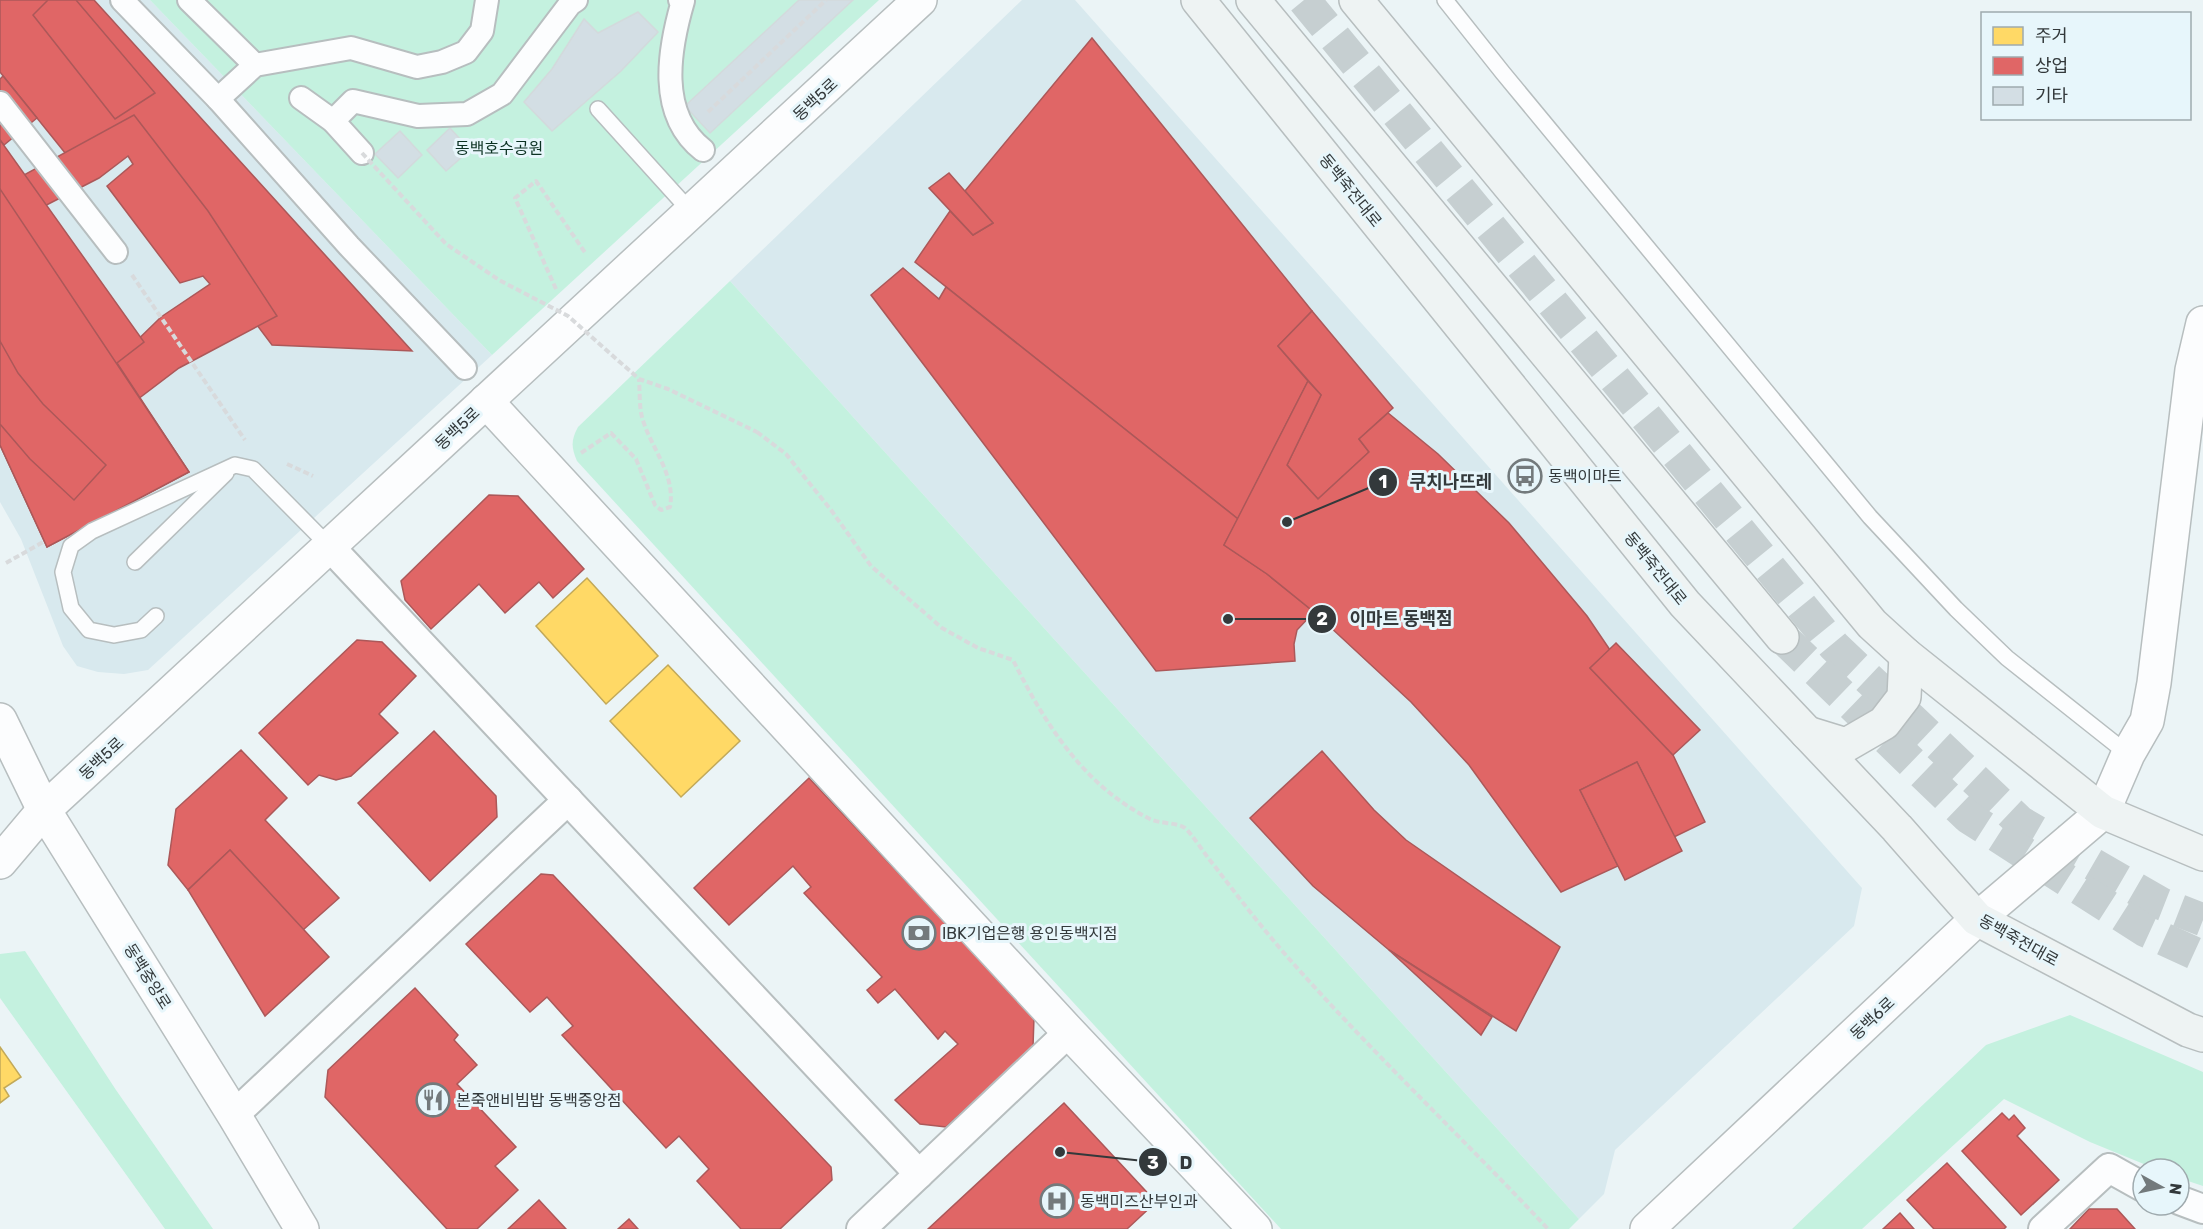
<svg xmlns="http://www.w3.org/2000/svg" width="2203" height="1229" viewBox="0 0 2203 1229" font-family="Rubik,'Noto Sans KR',sans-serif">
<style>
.built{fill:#d8e9ee}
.green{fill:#c4f1df}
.homes{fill:#ffd966;stroke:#c2a959;stroke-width:1.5}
.shops{fill:#e06666;stroke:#ac5859;stroke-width:1.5;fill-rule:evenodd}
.building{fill:#d3dee4;stroke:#d3dadc;stroke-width:1.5}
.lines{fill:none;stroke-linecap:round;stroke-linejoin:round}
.secondary-tunnel{stroke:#c6cfd1;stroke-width:33;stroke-dasharray:33 16;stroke-linecap:butt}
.service-casing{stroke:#b7bebf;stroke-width:18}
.pedestrian-casing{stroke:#b7bebf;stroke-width:26}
.minor-casing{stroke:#b7bebf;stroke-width:32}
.tertiary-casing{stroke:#b7bebf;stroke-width:36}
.secondary-casing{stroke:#b7bebf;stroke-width:36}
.path{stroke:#d8dadc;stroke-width:4;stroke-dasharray:6 3;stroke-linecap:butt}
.service{stroke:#fcfdfe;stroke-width:15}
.pedestrian{stroke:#fcfdfe;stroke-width:22}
.minor{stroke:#fcfdfe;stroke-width:28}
.tertiary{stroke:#fcfdfe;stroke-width:33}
.secondary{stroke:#eef3f3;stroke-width:33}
.path-bridge{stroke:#d8dadc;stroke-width:4;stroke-dasharray:6 3;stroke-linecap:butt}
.labels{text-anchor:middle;stroke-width:6;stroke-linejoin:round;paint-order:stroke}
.street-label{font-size:16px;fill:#33393b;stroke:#e7f6fb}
.park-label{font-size:16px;fill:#0c3223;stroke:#e7f6fb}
.poi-label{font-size:16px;fill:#33393b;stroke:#e7f6fb;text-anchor:start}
.leader{fill:none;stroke:#33393b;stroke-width:2}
.callout-dot{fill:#33393b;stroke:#e7f6fb;stroke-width:2}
.mark-label{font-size:18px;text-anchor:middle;font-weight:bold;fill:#fff}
.callout-label{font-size:18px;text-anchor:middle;font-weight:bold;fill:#33393b;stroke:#e7f6fb;stroke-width:6;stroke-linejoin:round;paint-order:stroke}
</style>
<rect width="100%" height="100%" fill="#ebf4f6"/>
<g class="built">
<path d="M 0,0 L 150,0 L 492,355 L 148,670 L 124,674 L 98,672 L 77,666 L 63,646 L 21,539 L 0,502 Z"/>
<path d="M 1022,0 L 1075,0 L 1862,888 L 1854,926 L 1615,1150 L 1604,1194 L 1579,1219 L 730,281 Z"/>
</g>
<g class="green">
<path d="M 150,0 L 879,0 L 492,355 Z"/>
<path d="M 730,281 L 1579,1219 L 1569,1229 L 1281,1229 L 577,461 C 571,447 571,440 578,427 Z"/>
<path d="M 25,951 L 116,1090 L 213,1229 L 165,1229 L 0,998 L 0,954 Z"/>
<path d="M 2070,1015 L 2203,1072 L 2203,1186 L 2179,1178 L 2179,1169 L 2156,1169 L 2090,1142 L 2004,1099 L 1862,1229 L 1792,1229 L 1986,1045 Z"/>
</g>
<g class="homes">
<path d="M 587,578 L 658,656 L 606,704 L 536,626 Z"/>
<path d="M 668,665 L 740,741 L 681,797 L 610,721 Z"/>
<path d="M 0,1047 L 21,1077 L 4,1088 L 9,1096 L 0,1103 Z"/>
</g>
<g class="shops">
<path d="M 0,0 L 76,0 L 155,93 L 95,132 L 13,31 L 0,18 Z"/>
<path d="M 0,0 L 94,0 L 412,351 L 272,345 L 122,145 L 82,174 L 0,72 Z"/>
<path d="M 48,0 L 76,0 L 155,93 L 115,119 L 33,15 Z"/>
<path d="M 1092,38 L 1312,311 L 1278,346 L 1308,381 L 1238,519 L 915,262 L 950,211 L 973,235 L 993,223 L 965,191 Z"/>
<path d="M 3,76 L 37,118 L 4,145 L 0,140 L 0,79 Z"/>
<path d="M 134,115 L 208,211 L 277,316 L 179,368 L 121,412 L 14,252 L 0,262 L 0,188 ZM 128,156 L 133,164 L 107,186 L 180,283 L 203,276 L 210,284 L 161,317 L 122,355 L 23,217 L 99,178 Z"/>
<path d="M 0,140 L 144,342 L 117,363 L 189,472 L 47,547 L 0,445 Z"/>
<path d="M 949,173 L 993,223 L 973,235 L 929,188 Z"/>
<path d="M 0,189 L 189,472 L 47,547 L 0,445 Z"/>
<path d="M 903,268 L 939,299 L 946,287 L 1238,519 L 1224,545 L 1267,574 L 1314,612 L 1297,630 L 1294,644 L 1295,661 L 1156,671 L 871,295 Z"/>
<path d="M 1312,311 L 1393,408 L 1359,439 L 1369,452 L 1318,499 L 1287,465 L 1321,395 L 1278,346 Z"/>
<path d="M 0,341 L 18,373 L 43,404 L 106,465 L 74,500 L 30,459 L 0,424 Z"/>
<path d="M 1308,381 L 1321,395 L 1287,465 L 1318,499 L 1369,452 L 1359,439 L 1388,413 L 1438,454 L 1509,523 L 1587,616 L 1610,650 L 1590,668 L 1673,755 L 1705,822 L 1674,837 L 1637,762 L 1580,790 L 1618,866 L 1561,892 L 1469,765 L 1411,702 L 1314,612 L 1267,574 L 1224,545 Z"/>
<path d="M 489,495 L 518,496 L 584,569 L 553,598 L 539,582 L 505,613 L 479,584 L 431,629 L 405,600 L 401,581 Z"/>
<path d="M 357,640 L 382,642 L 416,676 L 379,714 L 398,733 L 351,776 L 336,780 L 319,775 L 308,785 L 259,733 Z"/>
<path d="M 1616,643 L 1700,730 L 1673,755 L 1590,668 Z"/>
<path d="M 434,731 L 496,796 L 497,817 L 430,881 L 358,803 Z"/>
<path d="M 241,750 L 287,798 L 265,820 L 339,898 L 303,930 L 230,850 L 188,890 L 168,865 L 176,809 Z"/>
<path d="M 1322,751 L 1374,810 L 1406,840 L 1560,947 L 1516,1031 L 1389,950 L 1313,886 L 1250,818 Z"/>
<path d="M 1637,762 L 1682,851 L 1625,880 L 1580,790 Z"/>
<path d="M 809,778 L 1034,1017 L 1033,1047 L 946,1127 L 920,1124 L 895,1100 L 958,1044 L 945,1031 L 938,1039 L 895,989 L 878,1003 L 867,990 L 882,977 L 804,893 L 811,887 L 793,866 L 729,925 L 694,888 Z"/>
<path d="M 230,850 L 329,957 L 265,1016 L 188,890 Z"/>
<path d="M 541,874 L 553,875 L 831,1167 L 832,1180 L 780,1229 L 741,1229 L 697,1181 L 709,1169 L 679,1136 L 666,1148 L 562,1035 L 573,1026 L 547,997 L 530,1012 L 466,944 Z"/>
<path d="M 1389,950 L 1492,1017 L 1481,1035 Z"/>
<path d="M 415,988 L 458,1035 L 454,1040 L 477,1065 L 457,1084 L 516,1147 L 495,1166 L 518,1190 L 477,1229 L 447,1229 L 325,1097 L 328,1070 Z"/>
<path d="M 1064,1103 L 1156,1202 L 1127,1229 L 928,1229 Z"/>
<path d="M 2002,1113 L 2009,1120 L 2014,1115 L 2025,1128 L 2017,1136 L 2059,1180 L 2021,1215 L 1962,1151 Z"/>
<path d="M 1947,1163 L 2006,1227 L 2004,1229 L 1934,1229 L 1907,1200 Z"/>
<path d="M 539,1200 L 566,1229 L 508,1229 Z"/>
<path d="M 2089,1209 L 2117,1209 L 2135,1229 L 2070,1229 Z"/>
<path d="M 1900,1213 L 1914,1229 L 1883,1229 Z"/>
<path d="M 629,1219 L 638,1229 L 618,1229 Z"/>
</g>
<g class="building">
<path d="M 799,0 L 853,0 L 710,133 L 685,106 Z"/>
<path d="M 638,12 L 658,32 L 621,71 L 552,131 L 524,102 L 552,69 L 584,19 L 598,33 Z"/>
<path d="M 450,128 L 470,150 L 446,171 L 427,150 Z"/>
<path d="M 400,131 L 422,155 L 398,178 L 375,154 Z"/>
</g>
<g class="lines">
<g class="secondary-tunnel">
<path d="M 1304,0 L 1834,646 L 2020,822 L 2162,904 L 2203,920"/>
<path d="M 1782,637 L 1968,817 L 2146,931 L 2203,957"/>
</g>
<g class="service-casing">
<g id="service">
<path d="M 1445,0 L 1503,73 L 1870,517 L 1956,609 L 2007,658 L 2128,754"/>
<path d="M 598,109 L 692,213"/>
<path d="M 135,562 L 226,473"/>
<path d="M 156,616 L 141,630 L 114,635 L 89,630 L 71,608 L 63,572 L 71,546 L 92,531 L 235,465 L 253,469 L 330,547"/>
</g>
</g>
<g class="pedestrian-casing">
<g id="pedestrian">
<path d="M 122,0 L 218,99 L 349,246 L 465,368"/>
<path d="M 189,0 L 255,65"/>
<path d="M 680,0 L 683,1 C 669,49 657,114 703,150"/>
<path d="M 301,98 L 333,121 L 362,153"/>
<path d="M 218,99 L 255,65 L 351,48 L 417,67 L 442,62 L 466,52 L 482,31 L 487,0"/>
<path d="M 0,103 L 116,252"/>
<path d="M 333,121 L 353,101 L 418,116 L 467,114 L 502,94 L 570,4 L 576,0"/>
</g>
</g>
<g class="minor-casing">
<g id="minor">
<path d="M 330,547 L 919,1174"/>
<path d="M 234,1115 L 568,800"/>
<path d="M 2179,1200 L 2203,1209"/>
<path d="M 861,1229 L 1069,1032"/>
<path d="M 2043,1229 L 2109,1168 L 2143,1187"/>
</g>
</g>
<g class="tertiary-casing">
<g id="tertiary">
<path d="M 486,401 L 1069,1032 L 1255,1229"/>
<path d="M 0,720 L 44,810 L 234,1115 L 302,1229"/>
<path d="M 0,862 L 44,810 L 920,0"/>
<path d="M 1647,1229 L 1977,919 L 2103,812 L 2128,754 L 2147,721 L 2154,683 L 2192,370 L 2203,323"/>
</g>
</g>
<g class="secondary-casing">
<g id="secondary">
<path d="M 1198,0 L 1685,604 L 1897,828 L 1977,919 L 2188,1030 L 2203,1035"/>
<path d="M 1253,0 L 1782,637"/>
<path d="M 1356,0 L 1872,624 L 1906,655 L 2103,812 L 2203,854"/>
<path d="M 1807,733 L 1846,745 L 1884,723 L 1904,697 L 1906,655"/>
</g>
</g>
<g class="path">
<path d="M 708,112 L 826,0"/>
<path d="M 132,275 L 245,440"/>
<path d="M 556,289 L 515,198 L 536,181 L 586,254"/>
<path d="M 757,432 L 786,454 L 831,510 L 871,566 L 942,628 L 978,648 L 1013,660 C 1045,724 1084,786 1150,819 C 1160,824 1176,822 1185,828 C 1192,834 1206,856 1213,864 C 1236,894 1259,924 1284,953 C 1368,1049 1461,1136 1548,1229"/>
<path d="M 581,453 L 611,433 L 636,459 L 655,505 L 661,510 L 670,507 C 676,474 650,447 642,417 C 639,405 640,391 639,379"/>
<path d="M 287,464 L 313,476"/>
<path d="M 6,563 L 45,541"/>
</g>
<use href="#service" class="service"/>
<use href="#pedestrian" class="pedestrian"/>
<use href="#minor" class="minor"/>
<use href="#tertiary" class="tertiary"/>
<use href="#secondary" class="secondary"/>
<path class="path-bridge" d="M 362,153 L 446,244 L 499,280 L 568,316 L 639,379 L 668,389 L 757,432"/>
</g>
<defs>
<g id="bus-ring" transform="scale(1.725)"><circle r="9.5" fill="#e7f6fb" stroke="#737a7c" stroke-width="1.5"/><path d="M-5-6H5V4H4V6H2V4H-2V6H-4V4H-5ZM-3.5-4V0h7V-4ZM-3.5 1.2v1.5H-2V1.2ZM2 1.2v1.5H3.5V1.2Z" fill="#737a7c"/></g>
<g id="bank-ring" transform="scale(1.725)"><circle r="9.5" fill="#e7f6fb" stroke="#737a7c" stroke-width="1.5"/><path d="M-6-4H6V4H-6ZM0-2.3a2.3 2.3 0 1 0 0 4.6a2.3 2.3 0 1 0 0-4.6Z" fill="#737a7c"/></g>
<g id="restaurant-ring" transform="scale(1.725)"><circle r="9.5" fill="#e7f6fb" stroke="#737a7c" stroke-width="1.5"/><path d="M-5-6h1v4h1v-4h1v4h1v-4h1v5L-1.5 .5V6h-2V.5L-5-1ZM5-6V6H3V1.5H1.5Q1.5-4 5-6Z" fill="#737a7c"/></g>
<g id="hospital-ring" transform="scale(1.725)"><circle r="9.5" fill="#e7f6fb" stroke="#737a7c" stroke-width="1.5"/><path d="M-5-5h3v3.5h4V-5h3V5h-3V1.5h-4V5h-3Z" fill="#737a7c"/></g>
</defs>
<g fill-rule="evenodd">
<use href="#bus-ring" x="1525" y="476"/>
<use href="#bank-ring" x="919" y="933"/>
<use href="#restaurant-ring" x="433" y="1100"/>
<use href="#hospital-ring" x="1057" y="1201"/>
</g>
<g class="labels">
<g class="street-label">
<text transform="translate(815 99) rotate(-43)" y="6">동백5로</text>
<text transform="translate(1351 190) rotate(51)" y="6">동백죽전대로</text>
<text transform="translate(457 428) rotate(-43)" y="6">동백5로</text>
<text transform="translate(1656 568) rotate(51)" y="6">동백죽전대로</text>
<text transform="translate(101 758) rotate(-43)" y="6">동백5로</text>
<text transform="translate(2019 940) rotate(29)" y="6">동백죽전대로</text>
<text transform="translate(148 976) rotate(58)" y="6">동백중앙로</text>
<text transform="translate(1872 1018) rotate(-43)" y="6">동백6로</text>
</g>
<g class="park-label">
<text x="499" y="154">동백호수공원</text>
</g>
<g class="poi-label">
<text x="1548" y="482">동백이마트</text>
<text x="942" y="939">IBK기업은행 용인동백지점</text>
<text x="456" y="1106">본죽앤비빔밥 동백중앙점</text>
<text x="1080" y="1207">동백미즈산부인과</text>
</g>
</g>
<path class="leader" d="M1287 522L1383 482M1228 619L1322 619M1060 1152L1153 1162"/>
<g class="callout-dot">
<circle cx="1287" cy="522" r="6"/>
<circle cx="1228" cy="619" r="6"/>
<circle cx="1060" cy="1152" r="6"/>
<circle cx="1383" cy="482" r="15"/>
<circle cx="1322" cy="619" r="15"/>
<circle cx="1153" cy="1162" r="15"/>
</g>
<g class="mark-label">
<text x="1383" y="488">1</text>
<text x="1322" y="625">2</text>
<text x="1153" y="1169">3</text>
</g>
<g class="callout-label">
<text x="1451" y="488">쿠치나뜨레</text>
<text x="1401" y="625">이마트 동백점</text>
<text x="1186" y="1169">D</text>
</g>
<rect x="1981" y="12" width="210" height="108" fill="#e7f6fb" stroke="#9faaae" stroke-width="1.5"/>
<rect x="1993" y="27" width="30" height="18" fill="#ffd966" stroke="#9faaae" stroke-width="1.5"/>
<text x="2035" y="42" font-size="18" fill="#33393b">주거</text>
<rect x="1993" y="57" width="30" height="18" fill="#e06666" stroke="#9faaae" stroke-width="1.5"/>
<text x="2035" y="72" font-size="18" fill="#33393b">상업</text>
<rect x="1993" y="87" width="30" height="18" fill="#d3dee4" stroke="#9faaae" stroke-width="1.5"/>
<text x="2035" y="102" font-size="18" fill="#33393b">기타</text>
<g transform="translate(2161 1187) rotate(98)"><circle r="28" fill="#e7f6fb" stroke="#9faaae" stroke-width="1.5"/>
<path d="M0-4.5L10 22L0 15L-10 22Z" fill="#737a7c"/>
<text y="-9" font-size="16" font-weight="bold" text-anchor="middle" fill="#33393b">N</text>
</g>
</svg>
